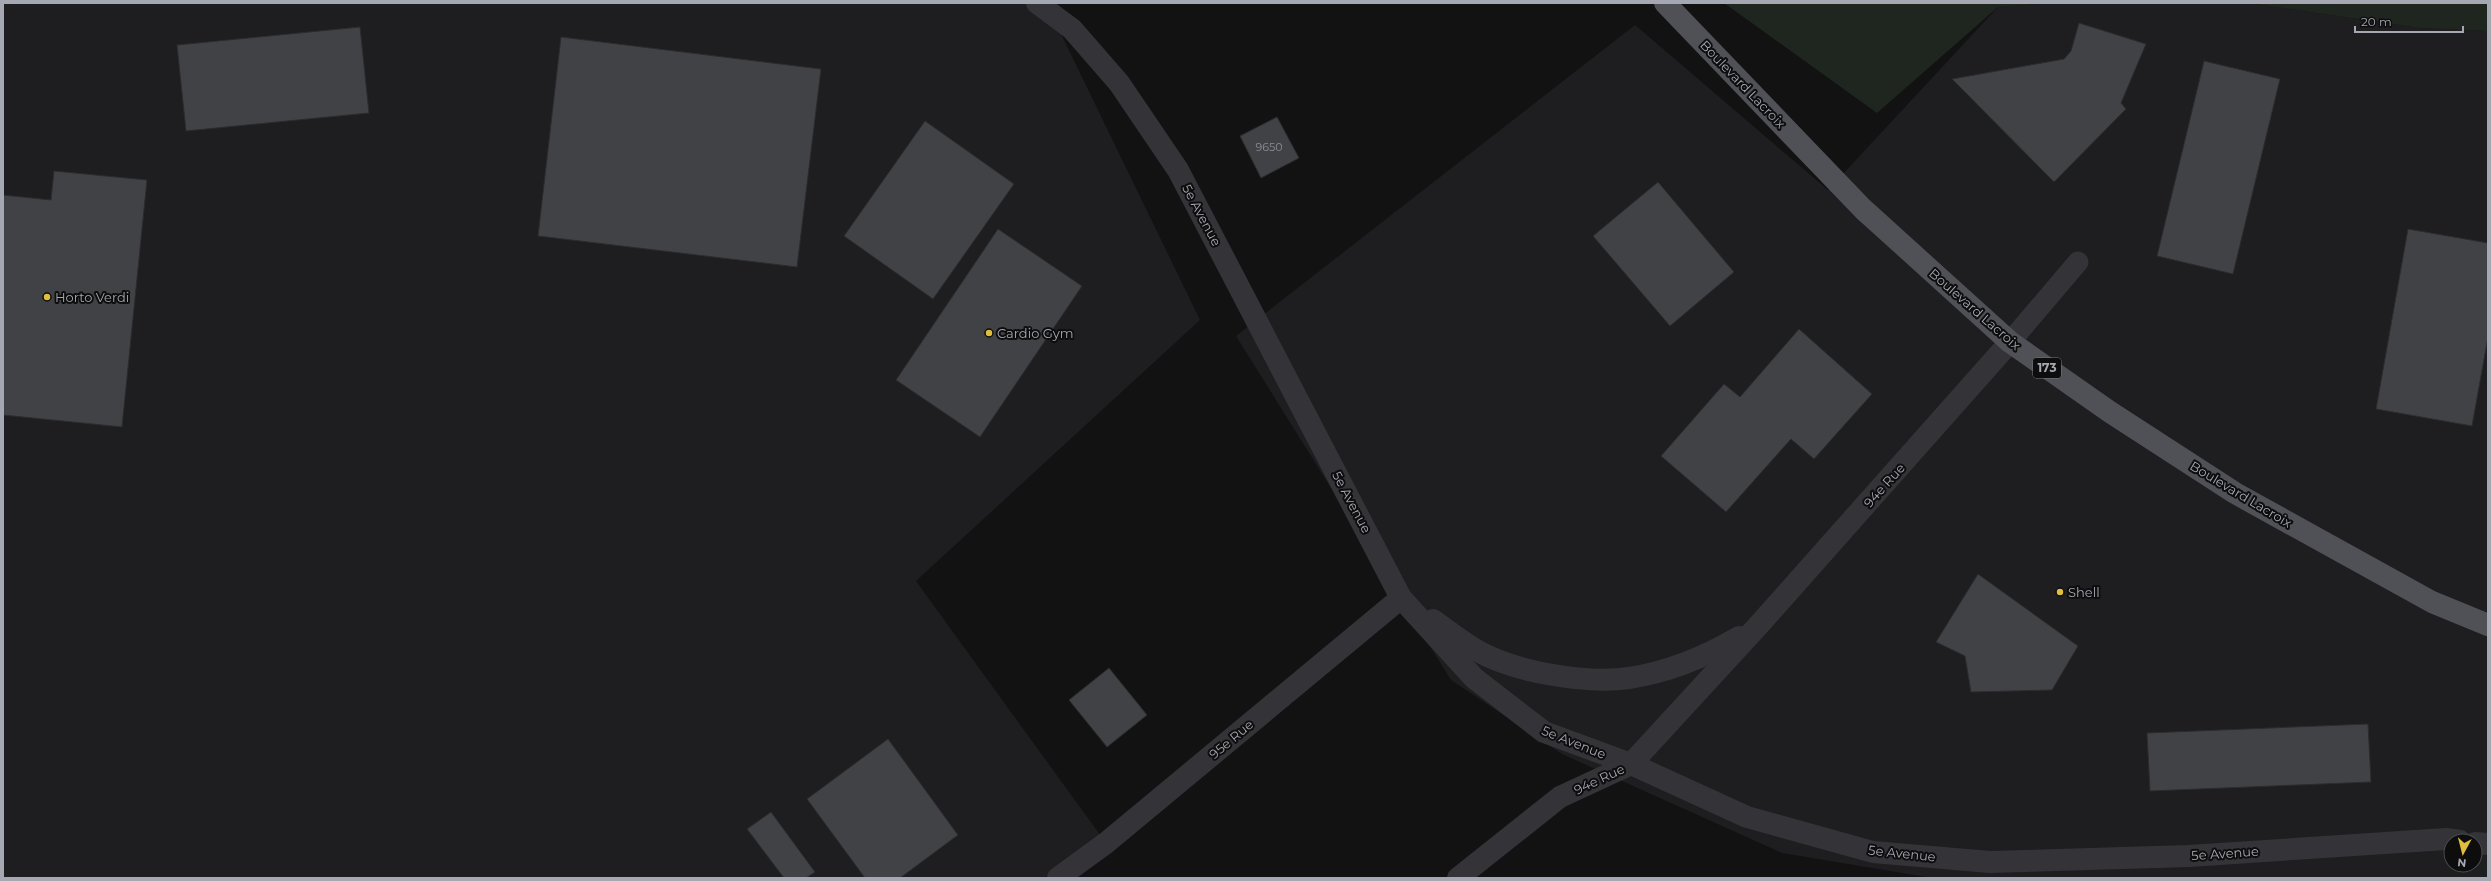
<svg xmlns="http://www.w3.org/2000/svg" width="2491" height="881" viewBox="0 0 2491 881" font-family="Montserrat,sans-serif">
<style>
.built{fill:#1e1e20;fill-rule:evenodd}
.green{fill:#1f2620}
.building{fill:#414246;stroke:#2c2c2f}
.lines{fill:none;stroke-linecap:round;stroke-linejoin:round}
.lane{stroke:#333338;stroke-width:21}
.street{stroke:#333338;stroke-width:22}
.primary{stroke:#505057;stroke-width:22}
.poi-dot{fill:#e0be3d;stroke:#0d0d0e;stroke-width:1.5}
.labels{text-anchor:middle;stroke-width:4;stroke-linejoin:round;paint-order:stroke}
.number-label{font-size:11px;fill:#8c8e97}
.shield{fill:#0d0d0e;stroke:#777981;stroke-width:1}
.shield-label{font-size:12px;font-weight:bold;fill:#a5a7b2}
.street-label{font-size:13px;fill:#a5a7b2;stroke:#0d0d0e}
.poi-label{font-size:13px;fill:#a5a7b2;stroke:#0d0d0e;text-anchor:start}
</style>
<rect width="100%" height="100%" fill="#121213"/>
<g class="built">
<path d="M 3,3 L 1046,3 L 1200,320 L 916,581 L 1106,843 L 1044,878 L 3,878 Z"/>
<path d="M 2050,3 L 2248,3 L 2420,28 L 2488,31 L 2488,878 L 1932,878 L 1782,853 L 1562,754 L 1451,680 L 1236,336 L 1635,25 L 1828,190 L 1998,7 ZM 2451,841 L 2475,841 L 2475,865 L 2451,865 Z"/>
</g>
<g class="green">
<path d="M 1724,3 L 2050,3 L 1998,7 L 1877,113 Z"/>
<path d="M 2248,3 L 2488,3 L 2488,31 L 2420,28 Z"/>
</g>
<g class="building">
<path d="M 2079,23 L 2146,44 L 2121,103 L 2126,109 L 2054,182 L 1952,79 L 2064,59 L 2071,51 Z"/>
<path d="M 360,27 L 369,113 L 186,131 L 177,45 Z"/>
<path d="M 561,37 L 821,69 L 797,267 L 538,236 Z"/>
<path d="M 2204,61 L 2280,79 L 2233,274 L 2157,256 Z"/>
<path d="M 1277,117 L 1299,158 L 1261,178 L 1240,136 Z"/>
<path d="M 925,121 L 1014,184 L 933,299 L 844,236 Z"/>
<path d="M 54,171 L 147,180 L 122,427 L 3,415 L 3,195 L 51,200 Z"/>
<path d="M 1658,182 L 1734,272 L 1670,326 L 1593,236 Z"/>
<path d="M 998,229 L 1082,286 L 980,437 L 896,380 Z"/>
<path d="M 2408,229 L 2488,243 L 2488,337 L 2472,426 L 2376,409 Z"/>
<path d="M 1799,329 L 1872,394 L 1814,459 L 1791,439 L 1726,512 L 1661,456 L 1724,384 L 1740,397 Z"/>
<path d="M 1978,574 L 2078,646 L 2052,690 L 1971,692 L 1965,656 L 1936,642 Z"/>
<path d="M 1109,668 L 1147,715 L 1107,747 L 1069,700 Z"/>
<path d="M 2368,724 L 2371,782 L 2150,791 L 2147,733 Z"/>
<path d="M 888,739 L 958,835 L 900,878 L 865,878 L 807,799 Z"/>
<path d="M 771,812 L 815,872 L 806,878 L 784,878 L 747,829 Z"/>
</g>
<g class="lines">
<path class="lane" d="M 2010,342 L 2078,262"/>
<g class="street">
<path d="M 1037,3 L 1072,29 L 1119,83 L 1178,170 L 1401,598 L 1474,678 L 1544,732 L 1631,764 L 1747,817 L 1873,852 L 1990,862 L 2189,856 L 2446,839 L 2460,841"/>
<path d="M 1433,620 C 1447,630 1461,641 1476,650 C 1514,672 1585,684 1629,678 C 1668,672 1705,657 1739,637"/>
<path d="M 2475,843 L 2488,844"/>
<path d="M 1058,878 L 1106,843 L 1401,598"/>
<path d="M 1458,878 L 1560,797 L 1631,764 L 1757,627 L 2010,342"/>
</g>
<path class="primary" d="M 1665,3 L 1863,209 L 2010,342 L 2110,412 L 2235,493 L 2432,602 L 2488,625"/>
</g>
<g class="poi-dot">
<circle cx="47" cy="297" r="4"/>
<circle cx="989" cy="333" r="4"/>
<circle cx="2060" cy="592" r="4"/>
</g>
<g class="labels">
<g class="number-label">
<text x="1269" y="151">9650</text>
</g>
<rect class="shield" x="2033" y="358" width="28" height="20" rx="3"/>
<g class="shield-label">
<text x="2047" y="372">173</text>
</g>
<g class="street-label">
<text transform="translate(1743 84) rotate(46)" y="5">Boulevard Lacroix</text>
<text transform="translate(1202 215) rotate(62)" y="5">5e Avenue</text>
<text transform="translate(1975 309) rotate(41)" y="5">Boulevard Lacroix</text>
<text transform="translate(1884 485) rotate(-48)" y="5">94e Rue</text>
<text transform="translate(2241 494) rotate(31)" y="5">Boulevard Lacroix</text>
<text transform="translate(1352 502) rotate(62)" y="5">5e Avenue</text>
<text transform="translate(1231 739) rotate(-40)" y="5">95e Rue</text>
<text transform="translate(1574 742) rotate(22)" y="5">5e Avenue</text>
<text transform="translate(1599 779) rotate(-25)" y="5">94e Rue</text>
<text transform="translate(1902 853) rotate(6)" y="5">5e Avenue</text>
<text transform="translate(2225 853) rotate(-4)" y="5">5e Avenue</text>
</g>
<g class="poi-label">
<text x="55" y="302">Horto Verdi</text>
<text x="997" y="338">Cardio Gym</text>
<text x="2068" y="597">Shell</text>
</g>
</g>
<rect width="2491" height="881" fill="none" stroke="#a5a7b2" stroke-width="8"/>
<g transform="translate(2463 853) rotate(187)"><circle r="19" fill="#0d0d0e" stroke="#4a4b50"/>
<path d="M0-3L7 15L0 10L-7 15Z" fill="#e0be3d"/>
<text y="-6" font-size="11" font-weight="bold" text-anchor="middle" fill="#a5a7b2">N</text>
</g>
<path d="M2355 26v6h108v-6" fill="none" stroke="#a5a7b2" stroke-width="2"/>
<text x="2361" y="26" font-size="12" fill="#a5a7b2" stroke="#0d0d0e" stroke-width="3" paint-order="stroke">20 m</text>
</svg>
